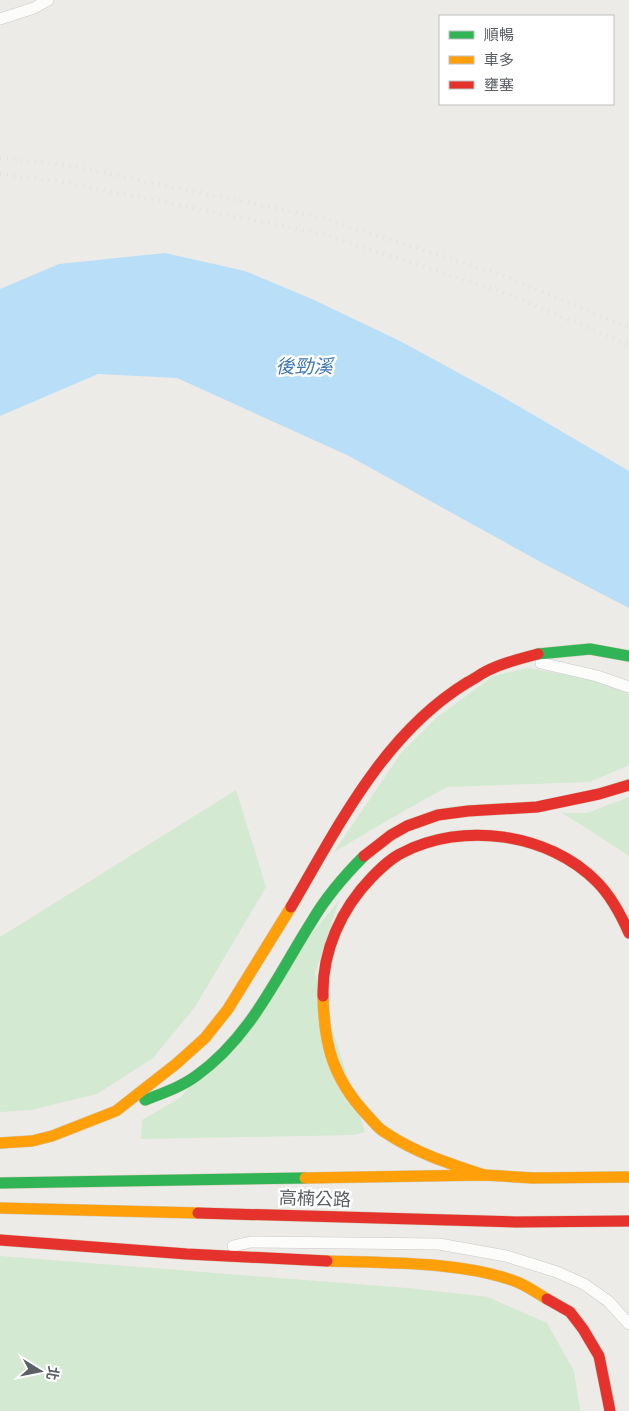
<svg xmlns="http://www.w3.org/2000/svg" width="629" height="1411" viewBox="0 0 629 1411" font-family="'Nunito Sans','Noto Sans TC',sans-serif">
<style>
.green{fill:#d4e9d2}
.water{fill:#b9def8}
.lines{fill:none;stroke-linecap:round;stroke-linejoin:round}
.lane-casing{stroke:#c9c9c9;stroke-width:12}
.fast-casing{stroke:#d4cbb4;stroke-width:12}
.slow-casing{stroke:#d4cbb4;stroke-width:12}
.jam-casing{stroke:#d4cbb4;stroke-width:12}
.lane{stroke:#fcfcfb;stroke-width:11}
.fast{stroke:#30b455;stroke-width:11}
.slow{stroke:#ff9f0a;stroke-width:11}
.jam{stroke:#e5322d;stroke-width:11}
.rail{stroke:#e3e2e2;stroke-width:4;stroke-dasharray:1 6;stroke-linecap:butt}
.labels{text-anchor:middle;stroke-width:5;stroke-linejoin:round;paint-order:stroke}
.street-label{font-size:18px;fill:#5c6065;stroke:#fff}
.water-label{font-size:19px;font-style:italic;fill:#3e79b3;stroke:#fff}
</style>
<rect width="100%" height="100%" fill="#ecebe7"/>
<g class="green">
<path d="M 528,668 L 591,679 L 629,694 L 629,765 L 590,782 L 447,787 L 395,816 L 334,852 L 401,753 L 436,718 L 493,676 Z"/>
<path d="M 236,790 L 266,887 L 195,1007 L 153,1058 L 97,1094 L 31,1110 L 0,1112 L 0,937 Z"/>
<path d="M 629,797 L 629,856 L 594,833 L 562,813 L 587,813 Z"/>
<path d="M 339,900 L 315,974 L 365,1132 L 355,1135 L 141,1139 L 142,1120 L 181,1097 Z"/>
<path d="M 0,1256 L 407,1288 L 488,1297 L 547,1323 L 574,1371 L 580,1411 L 0,1411 Z"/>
</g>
<path class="water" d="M 165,253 L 245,271 L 314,300 L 400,341 L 501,396 L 629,471 L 629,608 L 546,565 L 349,456 L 177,378 L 98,374 L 0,416 L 0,289 L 59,264 Z"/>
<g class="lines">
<g class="lane-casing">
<g id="lane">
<path d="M 0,19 L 34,8 L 48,0"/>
<path d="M 541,663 L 597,676 L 629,687"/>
<path d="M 233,1246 L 251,1242 L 439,1244 L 506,1256 L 557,1272 L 584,1284 L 608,1301 L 629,1324"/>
</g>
</g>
<g class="fast-casing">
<g id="fast">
<path d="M 538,654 L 590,649 L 629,656"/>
<path d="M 145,1100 C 163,1093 181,1087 196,1076 C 251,1037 277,976 312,921 C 326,897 344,876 364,856"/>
<path d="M 0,1183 L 305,1178"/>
</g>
</g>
<g class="slow-casing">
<g id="slow">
<path d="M 323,996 C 324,1045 333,1079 367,1115 C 373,1121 378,1129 386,1133 C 416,1153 450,1164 484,1175"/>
<path d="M 0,1143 L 32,1141 L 52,1136 L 116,1111 L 176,1064 L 205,1038 L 228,1009 L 291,907"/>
<path d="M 305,1178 L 484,1175 L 533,1178 L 629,1177"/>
<path d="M 0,1208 L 198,1213"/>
<path d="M 327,1261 C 385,1263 463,1261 517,1282 C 527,1286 537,1293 547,1299"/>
</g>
</g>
<g class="jam-casing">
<g id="jam">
<path d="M 364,856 L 391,835 L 407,826 L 438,815 L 468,811 L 537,807 L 599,794 L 629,785"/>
<path d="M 291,907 C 339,825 384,733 468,682 C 476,678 483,672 491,669 C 506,662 522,658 538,654"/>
<path d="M 323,996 C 322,951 341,909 372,877 C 381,868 391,858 402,853 C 462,821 549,833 597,882 C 611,896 621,915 629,933"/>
<path d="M 198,1213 L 516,1222 L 629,1221"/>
<path d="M 0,1240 L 187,1254 L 327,1261"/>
<path d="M 547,1299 L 570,1312 L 583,1329 L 599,1356 L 610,1411"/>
</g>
</g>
<use href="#lane" class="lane"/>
<use href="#fast" class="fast"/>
<use href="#slow" class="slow"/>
<use href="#jam" class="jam"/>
<g class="rail">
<path d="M 0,158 L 65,165 L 318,217 L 502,275 L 629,328"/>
<path d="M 0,174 L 64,182 L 318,233 L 497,290 L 629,345"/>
</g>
</g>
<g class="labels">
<g class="street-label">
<text transform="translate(315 1199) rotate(2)" y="6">高楠公路</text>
</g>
<g class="water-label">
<text x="304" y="373">後勁溪</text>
</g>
</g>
<rect x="439" y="15" width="175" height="90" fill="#ffffff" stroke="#bebfc1"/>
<rect x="449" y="31" width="25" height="8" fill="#30b455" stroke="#bebfc1"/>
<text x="484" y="40" font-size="15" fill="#5c6065">順暢</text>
<rect x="449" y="56" width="25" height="8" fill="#ff9f0a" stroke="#bebfc1"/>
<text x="484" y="65" font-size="15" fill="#5c6065">車多</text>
<rect x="449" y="81" width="25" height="8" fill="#e5322d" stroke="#bebfc1"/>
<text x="484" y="90" font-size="15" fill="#5c6065">壅塞</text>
<g transform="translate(40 1371) rotate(100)" stroke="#ffffff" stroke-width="4" paint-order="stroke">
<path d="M0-4L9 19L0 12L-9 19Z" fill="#5c6065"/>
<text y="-8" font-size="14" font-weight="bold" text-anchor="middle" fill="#5c6065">北</text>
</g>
</svg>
